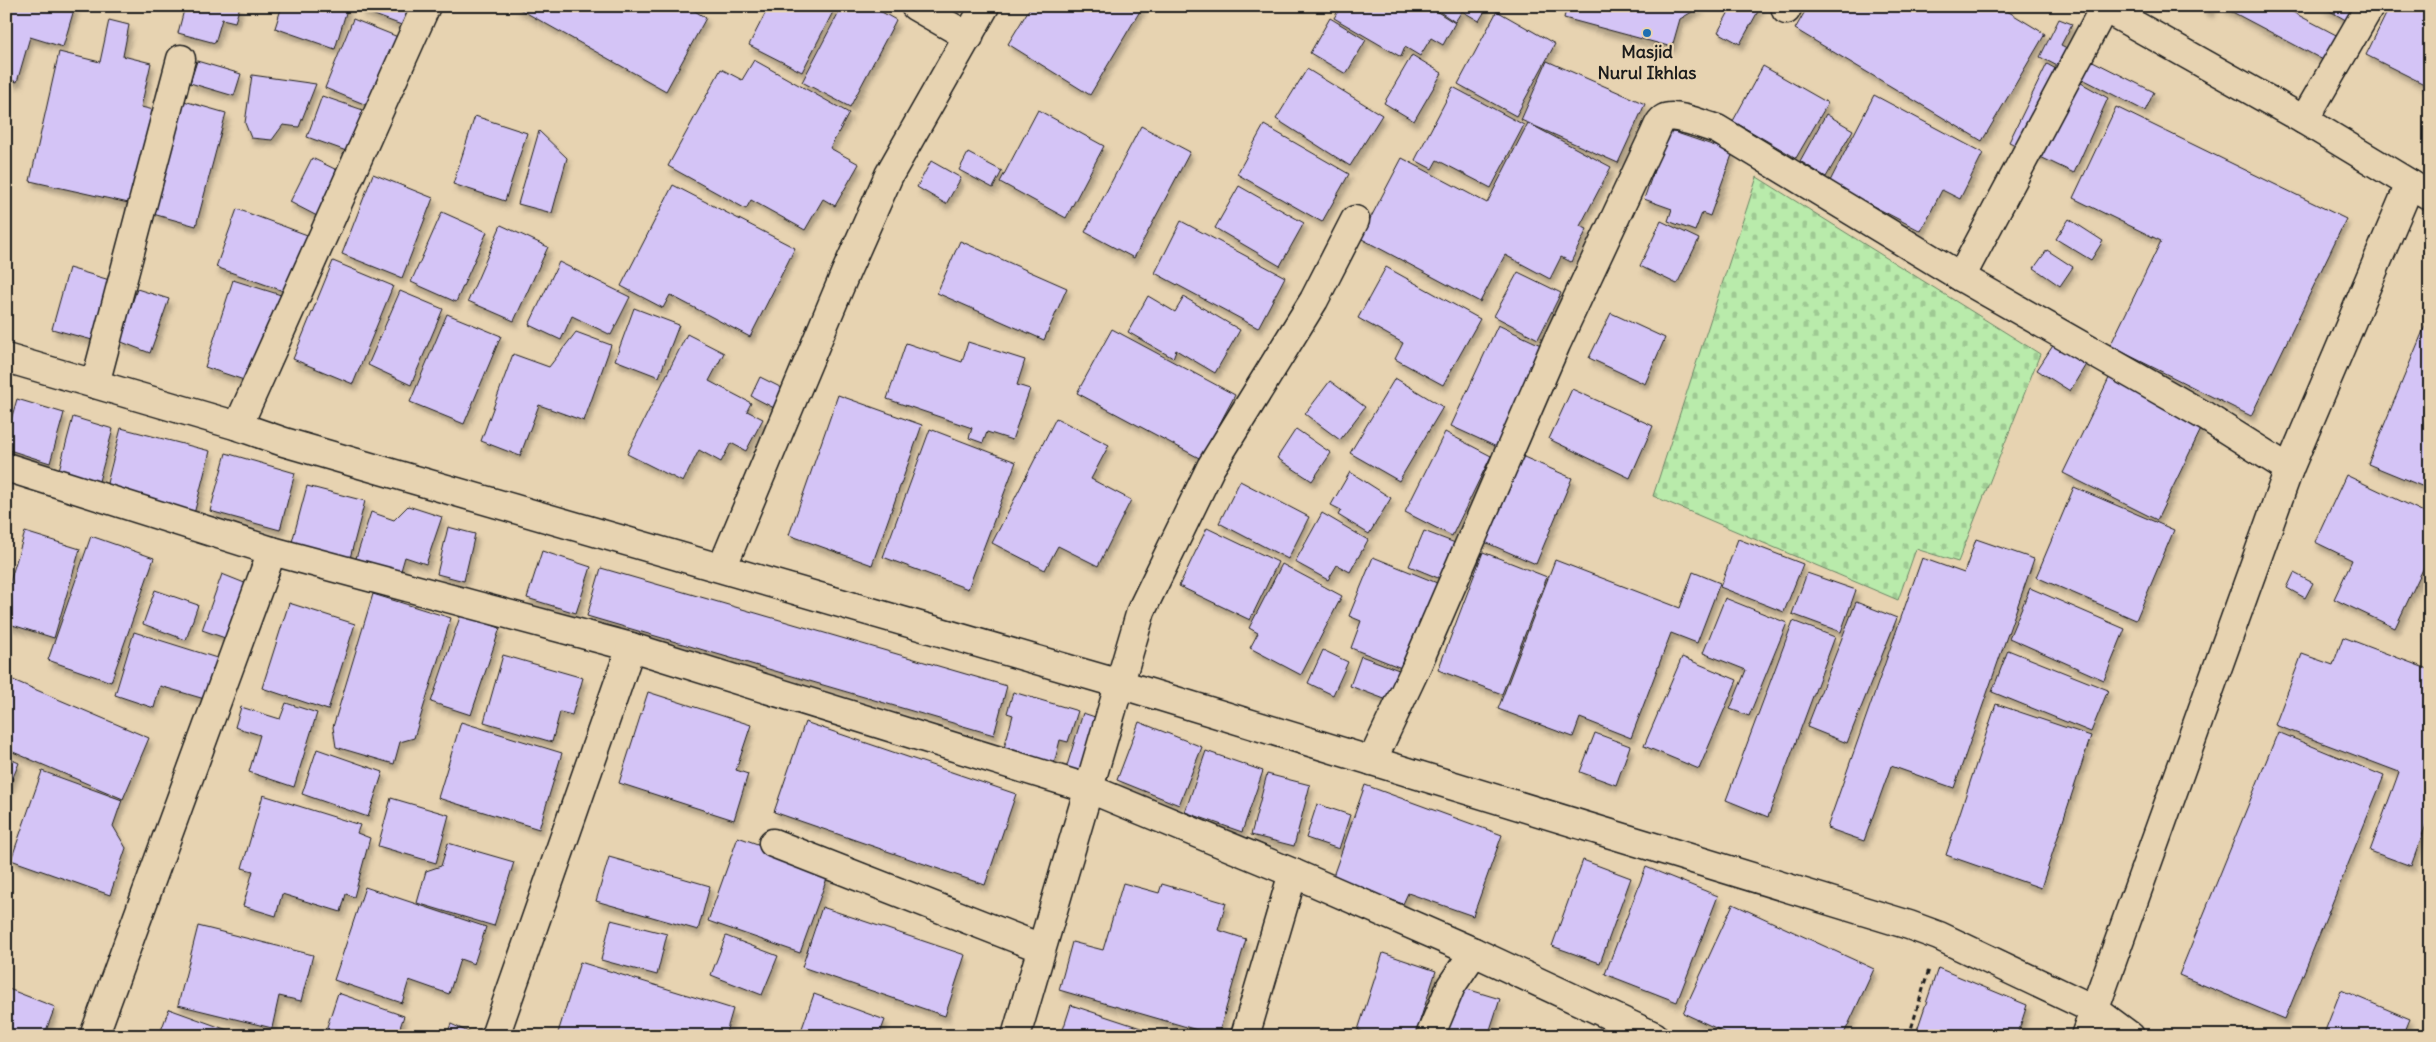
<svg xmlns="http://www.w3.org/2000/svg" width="2436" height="1042" viewBox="0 0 2436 1042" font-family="Delius,sans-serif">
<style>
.cemetery{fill:url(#cemetery-stones);stroke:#6a8464}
.building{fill:#d4c4f6;stroke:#1c1c1c;filter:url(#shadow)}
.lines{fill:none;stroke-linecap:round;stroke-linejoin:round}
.minor-casing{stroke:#1c1c1c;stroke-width:31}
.major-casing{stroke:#1c1c1c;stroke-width:31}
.highway-casing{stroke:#1c1c1c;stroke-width:31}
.path{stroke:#1c1c1c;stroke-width:3;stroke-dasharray:5 4;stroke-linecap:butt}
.minor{stroke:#e7d3b1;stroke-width:28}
.major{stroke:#e7d3b1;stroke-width:28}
.highway{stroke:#e7d3b1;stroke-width:28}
.poi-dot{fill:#1f6fb2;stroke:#e7d3b1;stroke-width:2}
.labels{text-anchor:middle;stroke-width:4.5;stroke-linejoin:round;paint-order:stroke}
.poi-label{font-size:18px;font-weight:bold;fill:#1c1c1c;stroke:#e7d3b1}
</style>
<defs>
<pattern id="cemetery-stones" width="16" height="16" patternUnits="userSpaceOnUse" patternTransform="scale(1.25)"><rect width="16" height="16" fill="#b9ebab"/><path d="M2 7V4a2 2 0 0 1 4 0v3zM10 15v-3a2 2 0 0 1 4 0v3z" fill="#9ec993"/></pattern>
<filter id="shadow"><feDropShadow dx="3" dy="5.5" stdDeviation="2.5" flood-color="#0004"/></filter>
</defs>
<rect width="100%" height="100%" fill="#e7d3b1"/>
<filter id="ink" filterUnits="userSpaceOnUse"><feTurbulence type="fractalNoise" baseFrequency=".02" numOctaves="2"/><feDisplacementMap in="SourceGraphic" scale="10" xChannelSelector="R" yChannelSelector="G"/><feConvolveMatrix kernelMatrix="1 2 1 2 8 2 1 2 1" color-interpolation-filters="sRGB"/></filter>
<g filter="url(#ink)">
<path class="cemetery" d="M 1757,177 L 2040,354 L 1958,562 L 1916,549 L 1898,600 L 1653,496 Z"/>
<g class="building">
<path d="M 6,6 L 75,6 L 63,47 L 30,37 L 17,82 L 6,78 Z"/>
<path d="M 185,6 L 240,6 L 235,22 L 222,19 L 215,43 L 178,33 Z"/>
<path d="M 282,6 L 348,6 L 335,49 L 275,28 Z"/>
<path d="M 362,6 L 414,6 L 407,27 L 361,10 Z"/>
<path d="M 514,6 L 687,6 L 706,18 L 666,91 Z"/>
<path d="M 769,6 L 836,6 L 802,72 L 749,45 Z"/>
<path d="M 842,6 L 871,6 L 896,20 L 850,107 L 802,82 Z"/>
<path d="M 1031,6 L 1143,6 L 1090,95 L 1008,44 Z"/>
<path d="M 1341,6 L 1428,6 L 1455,23 L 1443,45 L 1431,38 L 1420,56 L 1405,47 L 1401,57 L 1334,18 Z"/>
<path d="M 1431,6 L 1488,6 L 1479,21 L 1462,11 L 1455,22 Z"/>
<path d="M 1567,6 L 1702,6 L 1680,19 L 1672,47 L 1564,18 Z"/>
<path d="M 1732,6 L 1761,6 L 1740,44 L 1718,32 Z"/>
<path d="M 1808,6 L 1999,6 L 2045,34 L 1982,141 L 1795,29 Z"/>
<path d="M 2200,6 L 2214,6 L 2210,12 Z"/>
<path d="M 2221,6 L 2281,6 L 2340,37 L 2327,62 Z"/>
<path d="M 2321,6 L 2360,6 L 2351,23 Z"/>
<path d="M 2390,6 L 2430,6 L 2430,87 L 2366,55 Z"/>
<path d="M 1497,11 L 1555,44 L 1516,116 L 1458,84 Z"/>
<path d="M 1330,18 L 1366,40 L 1346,74 L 1310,53 Z"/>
<path d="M 353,19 L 398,37 L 369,106 L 325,88 Z"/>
<path d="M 2059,19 L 2072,24 L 2061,45 L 2154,92 L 2145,111 L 2040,57 Z"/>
<path d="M 109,20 L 129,25 L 123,56 L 151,63 L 141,107 L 154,110 L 133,204 L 30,181 L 59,52 L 100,62 Z"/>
<path d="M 1412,55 L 1442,73 L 1414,121 L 1384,103 Z"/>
<path d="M 754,60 L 849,113 L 830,148 L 859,164 L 835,206 L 823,199 L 805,230 L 751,200 L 746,209 L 668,166 L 721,69 L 742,80 Z"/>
<path d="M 197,61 L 241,74 L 234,96 L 190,83 Z"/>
<path d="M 1547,61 L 1645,104 L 1618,163 L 1521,120 Z"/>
<path d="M 2047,64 L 2108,98 L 2074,173 L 2009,142 Z"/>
<path d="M 1763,66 L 1828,103 L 1796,158 L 1733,121 Z"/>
<path d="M 1307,69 L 1382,115 L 1350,166 L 1276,119 Z"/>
<path d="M 252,75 L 316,84 L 299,127 L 283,125 L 272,140 L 251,138 L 245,123 Z"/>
<path d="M 1453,87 L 1524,125 L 1491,188 L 1437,160 L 1432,169 L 1415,160 Z"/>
<path d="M 1874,95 L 1983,153 L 1960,199 L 1942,190 L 1921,231 L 1829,183 Z"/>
<path d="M 322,96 L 366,111 L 352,153 L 307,137 Z"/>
<path d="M 184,101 L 226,113 L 196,226 L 153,214 Z"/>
<path d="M 2116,107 L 2346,219 L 2251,416 L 2110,346 L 2161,241 L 2073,198 Z"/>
<path d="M 1038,110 L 1104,146 L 1066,218 L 1000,182 Z"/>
<path d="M 1826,114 L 1853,130 L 1826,177 L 1800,161 Z"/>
<path d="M 475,116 L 527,133 L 505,201 L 453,184 Z"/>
<path d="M 1528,123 L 1611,167 L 1580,226 L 1587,229 L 1571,262 L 1561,257 L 1550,279 L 1505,255 L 1480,302 L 1360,238 L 1402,158 L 1487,203 Z"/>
<path d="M 1264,125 L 1349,174 L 1322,222 L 1237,174 Z"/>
<path d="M 1141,126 L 1190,152 L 1134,258 L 1085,232 Z"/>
<path d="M 1668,130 L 1733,152 L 1710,216 L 1702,213 L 1695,231 L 1668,221 L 1672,209 L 1644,199 Z"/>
<path d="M 539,131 L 567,158 L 552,213 L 518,204 Z"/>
<path d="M 968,153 L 1002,171 L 993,188 L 959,170 Z"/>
<path d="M 312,158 L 341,172 L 319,217 L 290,202 Z"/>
<path d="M 931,161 L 961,178 L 946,204 L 917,187 Z"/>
<path d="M 373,174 L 433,198 L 402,278 L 342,254 Z"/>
<path d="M 673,185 L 795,248 L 750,337 L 670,295 L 663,308 L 621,286 Z"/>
<path d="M 1239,186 L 1304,223 L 1280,266 L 1215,228 Z"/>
<path d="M 237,209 L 310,236 L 289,293 L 216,267 Z"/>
<path d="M 442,212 L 487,232 L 456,302 L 411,282 Z"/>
<path d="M 2069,219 L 2103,241 L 2091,260 L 2056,239 Z"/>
<path d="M 1181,221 L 1285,277 L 1258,328 L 1155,273 Z"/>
<path d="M 1661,221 L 1699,239 L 1677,284 L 1640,266 Z"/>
<path d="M 501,225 L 548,247 L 514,321 L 468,301 Z"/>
<path d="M 960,241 L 1067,288 L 1044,340 L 937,293 Z"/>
<path d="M 2047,250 L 2073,267 L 2060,286 L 2034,268 Z"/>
<path d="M 333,261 L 393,286 L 353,384 L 293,359 Z"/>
<path d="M 559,262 L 630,297 L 611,335 L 572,316 L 561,340 L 529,325 Z"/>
<path d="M 1386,267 L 1480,319 L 1443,385 L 1395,359 L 1403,343 L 1358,318 Z"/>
<path d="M 69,268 L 113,281 L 96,341 L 52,329 Z"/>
<path d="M 1518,272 L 1561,293 L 1538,339 L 1494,316 Z"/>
<path d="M 233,280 L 281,295 L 253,383 L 205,367 Z"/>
<path d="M 137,289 L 169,299 L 150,353 L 119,341 Z"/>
<path d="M 400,291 L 443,309 L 411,385 L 368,365 Z"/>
<path d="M 1148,296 L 1175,312 L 1184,297 L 1240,330 L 1215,373 L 1176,350 L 1173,358 L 1128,332 Z"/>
<path d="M 634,308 L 679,325 L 659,377 L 615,360 Z"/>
<path d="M 1611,313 L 1665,338 L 1645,384 L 1589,358 Z"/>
<path d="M 447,314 L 501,336 L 464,424 L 410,402 Z"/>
<path d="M 2430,314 L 2430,472 L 2424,487 L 2368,464 Z"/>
<path d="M 1498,325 L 1547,348 L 1501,449 L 1451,426 Z"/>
<path d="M 1112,329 L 1235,395 L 1201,459 L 1077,393 Z"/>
<path d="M 576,332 L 611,345 L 584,421 L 539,405 L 520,456 L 481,441 L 513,354 L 549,367 Z"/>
<path d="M 687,334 L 724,353 L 709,381 L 751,403 L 747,411 L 763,419 L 746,451 L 731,443 L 721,462 L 699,450 L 683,482 L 627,454 Z"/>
<path d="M 2056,341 L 2088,361 L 2070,391 L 2037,370 Z"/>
<path d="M 968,342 L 1025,360 L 1017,385 L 1030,389 L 1012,440 L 987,432 L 983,443 L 969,438 L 972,428 L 887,399 L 906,343 L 962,362 Z"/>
<path d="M 2111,374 L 2205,421 L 2157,520 L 2063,473 Z"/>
<path d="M 760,377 L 790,392 L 780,411 L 751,396 Z"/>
<path d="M 1395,378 L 1443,407 L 1399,481 L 1350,453 Z"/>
<path d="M 1330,381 L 1365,407 L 1340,440 L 1305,414 Z"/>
<path d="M 1572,389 L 1653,426 L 1630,478 L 1549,439 Z"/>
<path d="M 838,395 L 922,425 L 872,565 L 789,535 Z"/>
<path d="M 17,399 L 64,413 L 50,463 L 6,449 L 6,437 Z"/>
<path d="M 73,417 L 113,429 L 99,481 L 59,470 Z"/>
<path d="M 1056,418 L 1109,445 L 1091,479 L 1131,500 L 1098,566 L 1058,546 L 1045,570 L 992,543 Z"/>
<path d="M 121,428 L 210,451 L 194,514 L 105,491 Z"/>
<path d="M 930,429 L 1016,462 L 968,589 L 883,557 Z"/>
<path d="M 1296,429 L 1331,453 L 1312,481 L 1277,458 Z"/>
<path d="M 1445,432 L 1491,456 L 1452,536 L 1405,512 Z"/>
<path d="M 226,453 L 295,473 L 280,530 L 210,511 Z"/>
<path d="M 1517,454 L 1572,478 L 1536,564 L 1480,540 Z"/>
<path d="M 1350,472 L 1391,498 L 1369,534 L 1338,515 L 1341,510 L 1331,505 Z"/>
<path d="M 2346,475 L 2430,515 L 2430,568 L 2425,565 L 2395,628 L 2334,599 L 2352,560 L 2315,542 Z"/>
<path d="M 1240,481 L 1309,517 L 1288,559 L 1219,523 Z"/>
<path d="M 307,486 L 365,501 L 350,558 L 292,542 Z"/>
<path d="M 2074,487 L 2174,530 L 2136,620 L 2036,577 Z"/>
<path d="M 408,506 L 442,517 L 426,564 L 405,557 L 400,574 L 356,558 L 371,512 L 394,520 Z"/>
<path d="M 1322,513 L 1368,540 L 1350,572 L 1337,565 L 1328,580 L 1295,562 Z"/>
<path d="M 448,527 L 475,534 L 464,581 L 437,574 Z"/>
<path d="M 1207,528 L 1278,562 L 1250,620 L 1179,586 Z"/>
<path d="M 1424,531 L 1463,546 L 1448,582 L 1409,566 Z"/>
<path d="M 25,532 L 80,549 L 54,638 L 6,623 L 6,595 Z"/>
<path d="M 91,536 L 154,558 L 111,682 L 48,660 Z"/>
<path d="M 1738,539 L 1803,564 L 1784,612 L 1720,587 Z"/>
<path d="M 1976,539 L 2034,559 L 1954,788 L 1891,766 L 1864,841 L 1827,828 L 1922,558 L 1964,573 Z"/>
<path d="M 542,551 L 591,567 L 576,613 L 527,598 Z"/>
<path d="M 1483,552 L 1547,577 L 1502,694 L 1438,670 Z"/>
<path d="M 1373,557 L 1447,587 L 1414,673 L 1351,648 L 1361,621 L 1349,616 Z"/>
<path d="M 1555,560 L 1680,608 L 1693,572 L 1720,583 L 1697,643 L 1671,633 L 1631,738 L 1580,718 L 1573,737 L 1498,709 Z"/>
<path d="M 1282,564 L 1342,596 L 1301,675 L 1250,648 L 1258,633 L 1249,628 Z"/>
<path d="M 601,568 L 1007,686 L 994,735 L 587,616 Z"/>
<path d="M 1807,573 L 1856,590 L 1841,632 L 1792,614 Z"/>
<path d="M 2294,573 L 2313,583 L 2305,598 L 2287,588 Z"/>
<path d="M 222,574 L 247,584 L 228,639 L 202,630 Z"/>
<path d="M 2030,588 L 2125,629 L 2104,680 L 2009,638 Z"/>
<path d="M 155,590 L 198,605 L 186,640 L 143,624 Z"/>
<path d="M 373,594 L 451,618 L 414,738 L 400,742 L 394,764 L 336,747 L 333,727 Z"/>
<path d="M 1725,598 L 1787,623 L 1749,716 L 1730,709 L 1746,670 L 1703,653 Z"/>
<path d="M 1856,602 L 1897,618 L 1847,743 L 1807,727 Z"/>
<path d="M 289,603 L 355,624 L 328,710 L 262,688 Z"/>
<path d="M 461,614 L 500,628 L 471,715 L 431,702 Z"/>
<path d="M 1793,621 L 1835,637 L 1768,817 L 1726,800 Z"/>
<path d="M 134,632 L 220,659 L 208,700 L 160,686 L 154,708 L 115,695 Z"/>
<path d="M 2343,637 L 2430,670 L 2430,814 L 2411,866 L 2370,851 L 2399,772 L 2275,725 L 2302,654 L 2333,665 Z"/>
<path d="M 1323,650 L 1348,662 L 1333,695 L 1308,683 Z"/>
<path d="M 2008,650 L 2108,690 L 2091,732 L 1992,692 Z"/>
<path d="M 503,655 L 583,678 L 572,715 L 560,712 L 552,742 L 484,722 Z"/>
<path d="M 1361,656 L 1407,673 L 1395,703 L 1350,686 Z"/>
<path d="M 1682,657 L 1737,680 L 1699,769 L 1644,746 Z"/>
<path d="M 6,677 L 149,738 L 123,799 L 6,749 Z"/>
<path d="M 648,692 L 751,725 L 736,770 L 748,774 L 734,820 L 619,783 Z"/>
<path d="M 1013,692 L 1078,711 L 1068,742 L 1060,740 L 1053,768 L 1003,752 L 1013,715 L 1007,713 Z"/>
<path d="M 286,703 L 317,713 L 294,787 L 249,772 L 260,735 L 235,727 L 241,707 L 280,719 Z"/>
<path d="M 1996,704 L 2091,736 L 2041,888 L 1946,855 Z"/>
<path d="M 1083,713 L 1101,719 L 1084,774 L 1066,769 Z"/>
<path d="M 461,722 L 562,753 L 539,829 L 438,798 Z"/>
<path d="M 805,722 L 1016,794 L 985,885 L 774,812 Z"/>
<path d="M 1139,722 L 1202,747 L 1179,805 L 1117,780 Z"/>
<path d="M 2278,732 L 2384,776 L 2285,1019 L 2179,975 Z"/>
<path d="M 1595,733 L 1630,746 L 1616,785 L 1580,772 Z"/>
<path d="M 317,749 L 383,772 L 368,817 L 302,794 Z"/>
<path d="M 1206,751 L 1263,771 L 1242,832 L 1185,812 Z"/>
<path d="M 6,757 L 19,763 L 6,794 Z"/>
<path d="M 42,771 L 122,800 L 113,826 L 126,848 L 110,895 L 11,860 Z"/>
<path d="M 1267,774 L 1310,785 L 1294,846 L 1251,835 Z"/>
<path d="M 1365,785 L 1502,835 L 1473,916 L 1408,893 L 1403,904 L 1332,879 Z"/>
<path d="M 263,795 L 360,825 L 357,833 L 370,838 L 354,897 L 346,894 L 341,912 L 282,894 L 276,916 L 243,906 L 253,871 L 242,868 Z"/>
<path d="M 391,798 L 449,815 L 436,863 L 378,846 Z"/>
<path d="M 1317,804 L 1350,815 L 1339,849 L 1306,838 Z"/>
<path d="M 738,837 L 830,870 L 800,953 L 708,921 Z"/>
<path d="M 448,843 L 514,862 L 494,926 L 417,903 L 426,871 L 441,866 Z"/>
<path d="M 609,857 L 710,886 L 698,930 L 596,901 Z"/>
<path d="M 1583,860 L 1631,878 L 1600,963 L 1552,946 Z"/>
<path d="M 1646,867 L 1718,896 L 1677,1002 L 1605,974 Z"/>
<path d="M 1123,883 L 1159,893 L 1162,884 L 1226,903 L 1218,930 L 1246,939 L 1218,1036 L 1059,990 L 1072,942 L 1103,950 Z"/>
<path d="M 365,887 L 486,927 L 474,964 L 460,959 L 449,994 L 409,980 L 402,1003 L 334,980 Z"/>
<path d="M 1733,904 L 1874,969 L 1843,1036 L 1733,1036 L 1683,1013 Z"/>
<path d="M 822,907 L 965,955 L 945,1016 L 802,967 Z"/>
<path d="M 611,920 L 667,934 L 657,975 L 601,960 Z"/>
<path d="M 198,926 L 313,955 L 301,1001 L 279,996 L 272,1028 L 178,1005 Z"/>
<path d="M 726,936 L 778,956 L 762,995 L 711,975 Z"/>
<path d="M 1383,953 L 1436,971 L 1415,1036 L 1374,1036 L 1358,1030 Z"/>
<path d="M 580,962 L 733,1009 L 725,1036 L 557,1036 Z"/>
<path d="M 1938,968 L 2027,1005 L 2017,1036 L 1915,1036 Z"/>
<path d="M 1460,987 L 1500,999 L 1488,1036 L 1445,1036 Z"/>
<path d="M 6,988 L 55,1007 L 44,1036 L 6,1036 Z"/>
<path d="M 2341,990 L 2410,1019 L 2403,1036 L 2323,1036 Z"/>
<path d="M 338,993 L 404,1016 L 397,1036 L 324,1036 Z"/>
<path d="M 814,994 L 885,1020 L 879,1036 L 800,1034 Z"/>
<path d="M 1071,1005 L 1165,1036 L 1061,1036 Z"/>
<path d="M 169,1009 L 244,1036 L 159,1036 Z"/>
<path d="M 451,1024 L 477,1036 L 446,1036 Z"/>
</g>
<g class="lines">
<g class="minor-casing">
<g id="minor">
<path d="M 915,6 L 969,37"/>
<path d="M 1786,10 L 1788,6"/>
<path d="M 2304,120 L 2370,6"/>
<path d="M 1961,277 L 2104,8"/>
<path d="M 6,358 L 238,426 L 284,442 L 1120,684 L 1909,925 L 1939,936 L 2095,1010 L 2130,1036"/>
<path d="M 95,384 L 181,59"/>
<path d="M 238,426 L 426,6"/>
<path d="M 6,467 L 272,551 L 631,647 L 1090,789 L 1293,873 L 1474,952 L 1654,1036"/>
<path d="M 722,568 L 845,274 L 889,175 L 985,6"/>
<path d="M 1372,761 L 1415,670 L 1556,344 L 1654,135 C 1657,129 1659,121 1665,118 C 1675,113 1706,126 1717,129 L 1961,277 L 2205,416 L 2289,469"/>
<path d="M 773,843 L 1041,948"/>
<path d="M 94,1036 L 272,551"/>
<path d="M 495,1036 L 631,647"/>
<path d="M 1016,1036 L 1141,611 L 1211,467 L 1314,300 L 1355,220"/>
<path d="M 1245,1036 L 1293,873"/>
<path d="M 1430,1036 L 1451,986 L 1474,952"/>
</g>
</g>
<g class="major-casing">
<path id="major" d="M 2085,1036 L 2289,469 L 2410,184"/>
</g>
<g class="highway-casing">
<path id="highway" d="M 2101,6 L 2304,120 L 2430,196"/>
</g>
<path class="path" d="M 1909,1036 L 1929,969"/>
<use href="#minor" class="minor"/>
<use href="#major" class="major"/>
<use href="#highway" class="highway"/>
</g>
</g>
<circle class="poi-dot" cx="1647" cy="33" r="5"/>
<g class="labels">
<g class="poi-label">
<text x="1647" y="58">Masjid<tspan x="1647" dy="21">Nurul Ikhlas</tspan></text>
</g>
</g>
<rect width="2436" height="1042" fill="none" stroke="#e7d3b1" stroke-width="25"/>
<rect x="12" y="12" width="2411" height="1017" fill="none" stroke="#1c1c1c" stroke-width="2" filter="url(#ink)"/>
</svg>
